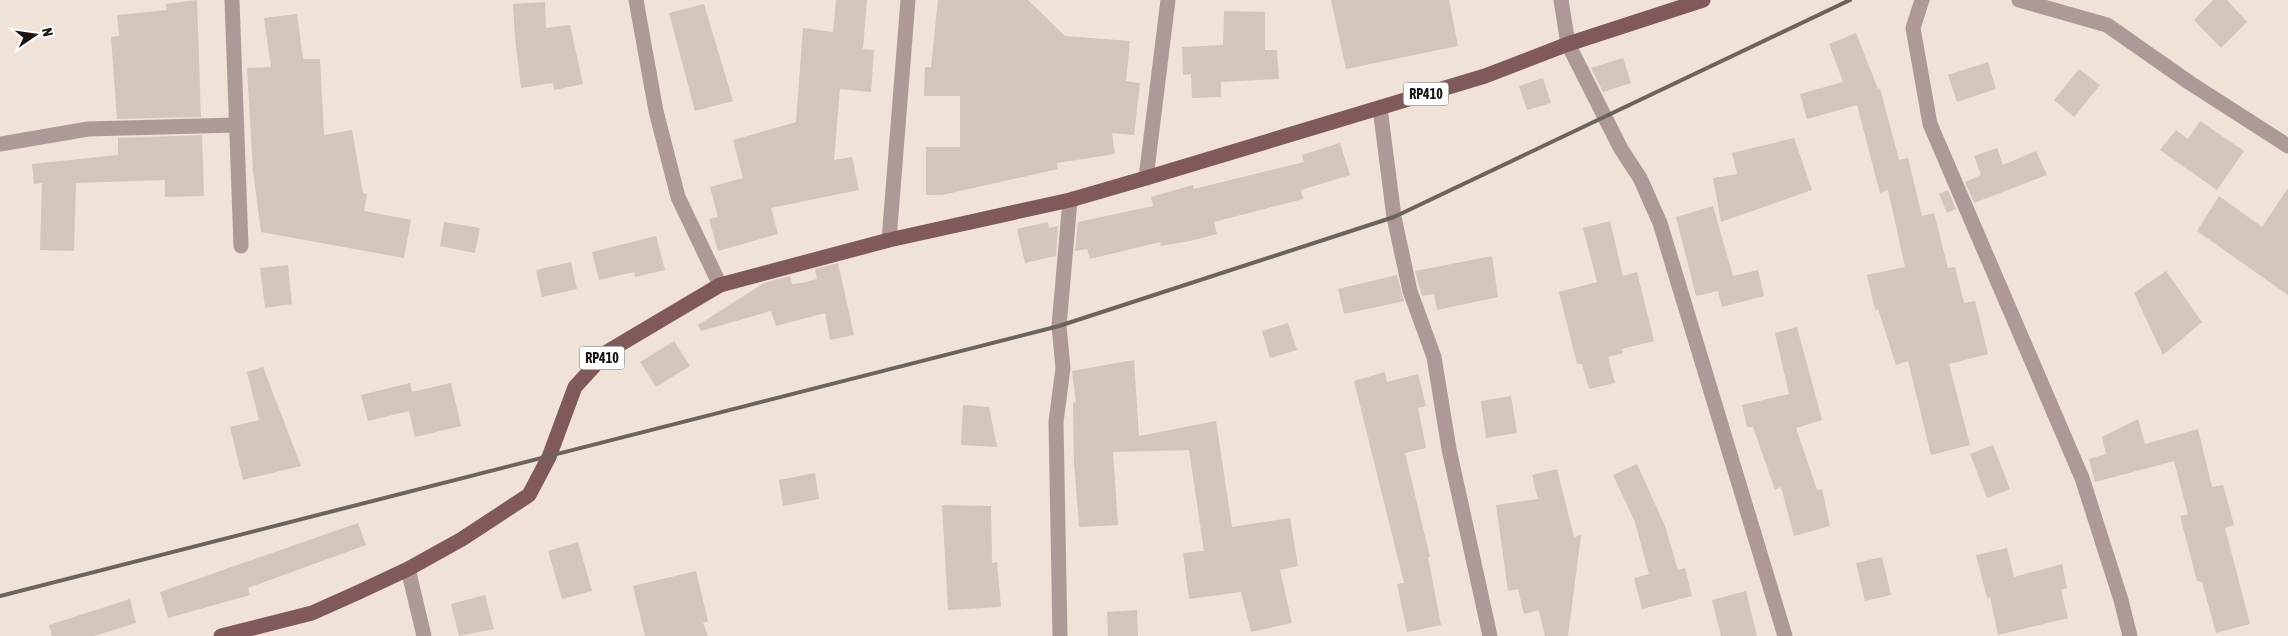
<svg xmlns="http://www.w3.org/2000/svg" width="2288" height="636" viewBox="0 0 2288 636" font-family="'Asap Condensed',sans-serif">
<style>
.building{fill:#d3c5b9}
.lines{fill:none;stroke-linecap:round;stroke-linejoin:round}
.minor{stroke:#af9998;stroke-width:15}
.primary{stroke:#805a5a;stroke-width:15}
.rail{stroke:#6b635c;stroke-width:4}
.labels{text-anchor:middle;stroke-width:4.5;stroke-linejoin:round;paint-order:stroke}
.shield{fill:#fff;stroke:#5f5c59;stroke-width:1}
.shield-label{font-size:14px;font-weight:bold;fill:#1b1612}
</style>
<rect width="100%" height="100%" fill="#f0e2d6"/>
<g class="building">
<path d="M 197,0 L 201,117 L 117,119 L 111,37 L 119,36 L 117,15 L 167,10 L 166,4 Z"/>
<path d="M 836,0 L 867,0 L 863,49 L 874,50 L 871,92 L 840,89 L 834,160 L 852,157 L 859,190 L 771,208 L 778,234 L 718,251 L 709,219 L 718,217 L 710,187 L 743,178 L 733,140 L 796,122 L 803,28 L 833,32 Z"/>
<path d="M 938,0 L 1028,0 L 1065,36 L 1130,41 L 1126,81 L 1140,83 L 1134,135 L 1112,133 L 1115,154 L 1057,163 L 1058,169 L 942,195 L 926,195 L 926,147 L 960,147 L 960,96 L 924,96 L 925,67 L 931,67 Z"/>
<path d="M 1331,0 L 1449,0 L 1458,46 L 1346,69 Z"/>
<path d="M 2213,0 L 2227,0 L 2247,22 L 2221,48 L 2194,20 Z"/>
<path d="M 545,2 L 546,28 L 570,25 L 583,84 L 554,90 L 553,83 L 521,88 L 515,38 L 513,4 Z"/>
<path d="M 704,4 L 733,101 L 695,111 L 669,13 Z"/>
<path d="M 1224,11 L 1265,12 L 1265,50 L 1277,50 L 1279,79 L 1221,82 L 1221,97 L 1192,98 L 1191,74 L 1183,75 L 1182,47 L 1223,45 Z"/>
<path d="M 297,14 L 303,59 L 320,59 L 324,135 L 352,130 L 363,193 L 367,194 L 364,211 L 411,220 L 404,258 L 261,232 L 253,171 L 247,68 L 271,67 L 264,18 Z"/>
<path d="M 1856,33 L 1878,89 L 1880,88 L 1899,160 L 1908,158 L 1922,216 L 1934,213 L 1948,268 L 1955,267 L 1964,303 L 1975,301 L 1988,354 L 1949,364 L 1970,445 L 1931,455 L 1908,361 L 1896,365 L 1878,309 L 1875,310 L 1867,275 L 1905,267 L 1888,190 L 1880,193 L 1857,105 L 1807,119 L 1800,94 L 1843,82 L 1829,44 Z"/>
<path d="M 1623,58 L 1631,83 L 1603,92 L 1591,68 Z"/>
<path d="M 1988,62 L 1996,89 L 1957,102 L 1948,75 Z"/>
<path d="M 2079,69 L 2100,85 L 2074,117 L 2054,100 Z"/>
<path d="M 1543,78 L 1551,103 L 1527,110 L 1519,86 Z"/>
<path d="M 2200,121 L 2244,151 L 2217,190 L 2160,150 L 2176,130 L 2188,139 Z"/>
<path d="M 202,135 L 204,196 L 165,197 L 165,180 L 76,183 L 74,251 L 40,250 L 42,183 L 34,184 L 32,164 L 118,155 L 118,138 Z"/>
<path d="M 1794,138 L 1812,190 L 1721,222 L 1713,178 L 1737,174 L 1732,153 Z"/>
<path d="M 1340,143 L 1350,175 L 1301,190 L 1303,199 L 1214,222 L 1217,234 L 1190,241 L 1161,246 L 1160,242 L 1090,259 L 1087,249 L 1075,251 L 1078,222 L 1153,206 L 1151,197 L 1193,185 L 1194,189 L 1304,162 L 1302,155 Z"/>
<path d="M 1997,148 L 2003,165 L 2036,151 L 2047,175 L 1974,203 L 1965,182 L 1981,175 L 1974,156 Z"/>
<path d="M 2288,188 L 2288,295 L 2197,231 L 2219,196 L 2262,227 Z"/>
<path d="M 1948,190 L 1956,209 L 1947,213 L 1939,194 Z"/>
<path d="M 1713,206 L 1733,276 L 1758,270 L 1764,296 L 1722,307 L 1718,291 L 1696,296 L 1676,217 Z"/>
<path d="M 1610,221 L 1623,276 L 1637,272 L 1654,341 L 1622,349 L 1623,353 L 1608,357 L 1615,383 L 1589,389 L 1582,364 L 1577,364 L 1559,292 L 1597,282 L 1583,228 Z"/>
<path d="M 444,222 L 480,228 L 475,253 L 440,246 Z"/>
<path d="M 1048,222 L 1049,228 L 1058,226 L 1056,256 L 1025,263 L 1017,229 Z"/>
<path d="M 656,236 L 665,270 L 635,277 L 634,272 L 599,280 L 592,252 Z"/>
<path d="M 1492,256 L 1498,297 L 1437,310 L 1434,294 L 1422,296 L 1415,271 Z"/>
<path d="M 571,262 L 577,289 L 542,297 L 536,270 Z"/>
<path d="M 838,263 L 854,335 L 830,340 L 825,313 L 776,326 L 771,311 L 701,331 L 698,325 L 764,283 L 790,276 L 792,284 L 801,283 L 817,279 L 815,269 Z"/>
<path d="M 288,265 L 292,304 L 265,308 L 260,268 Z"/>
<path d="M 2166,271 L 2202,322 L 2163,355 L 2134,293 Z"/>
<path d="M 1397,275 L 1404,301 L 1344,314 L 1338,289 Z"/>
<path d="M 1288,323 L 1297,350 L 1270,358 L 1262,331 Z"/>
<path d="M 1797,327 L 1822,420 L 1796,428 L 1817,490 L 1822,489 L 1830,526 L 1794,536 L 1781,487 L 1775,490 L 1753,427 L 1747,427 L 1742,405 L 1789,394 L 1775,333 Z"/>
<path d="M 674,341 L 690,366 L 656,387 L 640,362 Z"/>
<path d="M 1134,360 L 1139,436 L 1216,421 L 1232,527 L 1290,518 L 1298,566 L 1280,570 L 1292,623 L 1251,632 L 1241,592 L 1189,599 L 1183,553 L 1204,551 L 1189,450 L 1113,452 L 1118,525 L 1079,527 L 1074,462 L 1073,402 L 1076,403 L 1072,371 Z"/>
<path d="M 263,367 L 301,466 L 243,480 L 230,427 L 259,420 L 247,372 Z"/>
<path d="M 1385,372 L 1387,382 L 1418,374 L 1426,406 L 1418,408 L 1426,448 L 1405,453 L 1430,557 L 1428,557 L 1441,625 L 1407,632 L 1397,584 L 1404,583 L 1354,381 Z"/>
<path d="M 410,383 L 412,392 L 451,383 L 461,426 L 415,437 L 409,411 L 368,421 L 361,395 Z"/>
<path d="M 1511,396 L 1517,433 L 1486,438 L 1481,401 Z"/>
<path d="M 963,405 L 989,407 L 997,447 L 961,445 Z"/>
<path d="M 2138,419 L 2145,444 L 2198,429 L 2212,487 L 2223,485 L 2234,525 L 2225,528 L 2250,624 L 2216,633 L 2202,582 L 2197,581 L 2180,516 L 2188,514 L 2174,461 L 2095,482 L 2089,459 L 2106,454 L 2102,437 Z"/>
<path d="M 1993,445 L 2010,489 L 1987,498 L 1970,454 Z"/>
<path d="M 1637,464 L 1665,526 L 1678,570 L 1685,568 L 1692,596 L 1642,609 L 1634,578 L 1649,574 L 1635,522 L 1613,475 Z"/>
<path d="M 1557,469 L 1574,537 L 1581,535 L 1568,636 L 1545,636 L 1539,610 L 1524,614 L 1518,589 L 1508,591 L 1496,505 L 1538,499 L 1532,475 Z"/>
<path d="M 815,473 L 819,499 L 783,506 L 779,480 Z"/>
<path d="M 942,505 L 991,506 L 992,563 L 997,562 L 1001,607 L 948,610 Z"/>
<path d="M 358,523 L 366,545 L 248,588 L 250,595 L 168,618 L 160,592 Z"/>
<path d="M 578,542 L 592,591 L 562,599 L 548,551 Z"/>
<path d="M 2007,548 L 2014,577 L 2062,564 L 2067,588 L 2061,590 L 2068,618 L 1998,635 L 1990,597 L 1987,598 L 1976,555 Z"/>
<path d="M 1882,557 L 1891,595 L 1865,601 L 1856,563 Z"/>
<path d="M 696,571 L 708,621 L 703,623 L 708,636 L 645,636 L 633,586 Z"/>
<path d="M 1746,591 L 1757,636 L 1721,636 L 1712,600 Z"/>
<path d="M 485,595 L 494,629 L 459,636 L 451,604 Z"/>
<path d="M 130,599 L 136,623 L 94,636 L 52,636 L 49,625 Z"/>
<path d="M 1137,610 L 1138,636 L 1108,636 L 1107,612 Z"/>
</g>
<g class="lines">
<g class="minor">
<path d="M 232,0 L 241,246"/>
<path d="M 636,0 L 656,111 L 678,197 L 720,285"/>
<path d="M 1561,0 L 1568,44 L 1621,149 L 1640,178 L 1660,223 L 1785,636"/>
<path d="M 1922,0 L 1913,28 L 1930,124 L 2082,478 L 2121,600 L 2130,636"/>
<path d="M 2019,0 L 2107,25 L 2190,83 L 2288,146"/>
<path d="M 1380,108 L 1394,217 L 1410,291 L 1434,357 L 1449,449 L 1490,636"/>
<path d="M 0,144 L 88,129 L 236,125"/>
<path d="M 1146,178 L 1168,0"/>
<path d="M 889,240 L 908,0"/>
<path d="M 408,569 L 424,636"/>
<path d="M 1060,636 L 1056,422 L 1063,368 L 1059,326 L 1070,200"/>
</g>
<path class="primary" d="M 221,636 L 312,613 L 359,592 L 408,569 L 462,539 L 529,495 L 549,457 L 575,387 L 607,352 L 720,285 L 889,240 L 1070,200 L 1146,178 L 1485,76 L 1568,44 L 1703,0"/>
<path class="rail" d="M 0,596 L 1059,326 L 1394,217 L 1850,0"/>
</g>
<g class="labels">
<g class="shield">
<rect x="1403.5" y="82.5" width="45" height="23" rx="4"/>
<rect x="579.5" y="346.5" width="45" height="23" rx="4"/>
</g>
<g class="shield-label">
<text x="1426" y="99">RP410</text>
<text x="602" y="363">RP410</text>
</g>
</g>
<g transform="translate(35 35) rotate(77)" stroke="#ffffff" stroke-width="4" paint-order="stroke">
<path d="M0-4L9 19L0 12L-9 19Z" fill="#1b1612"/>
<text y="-8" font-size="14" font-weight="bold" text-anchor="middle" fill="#1b1612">N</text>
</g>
</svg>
